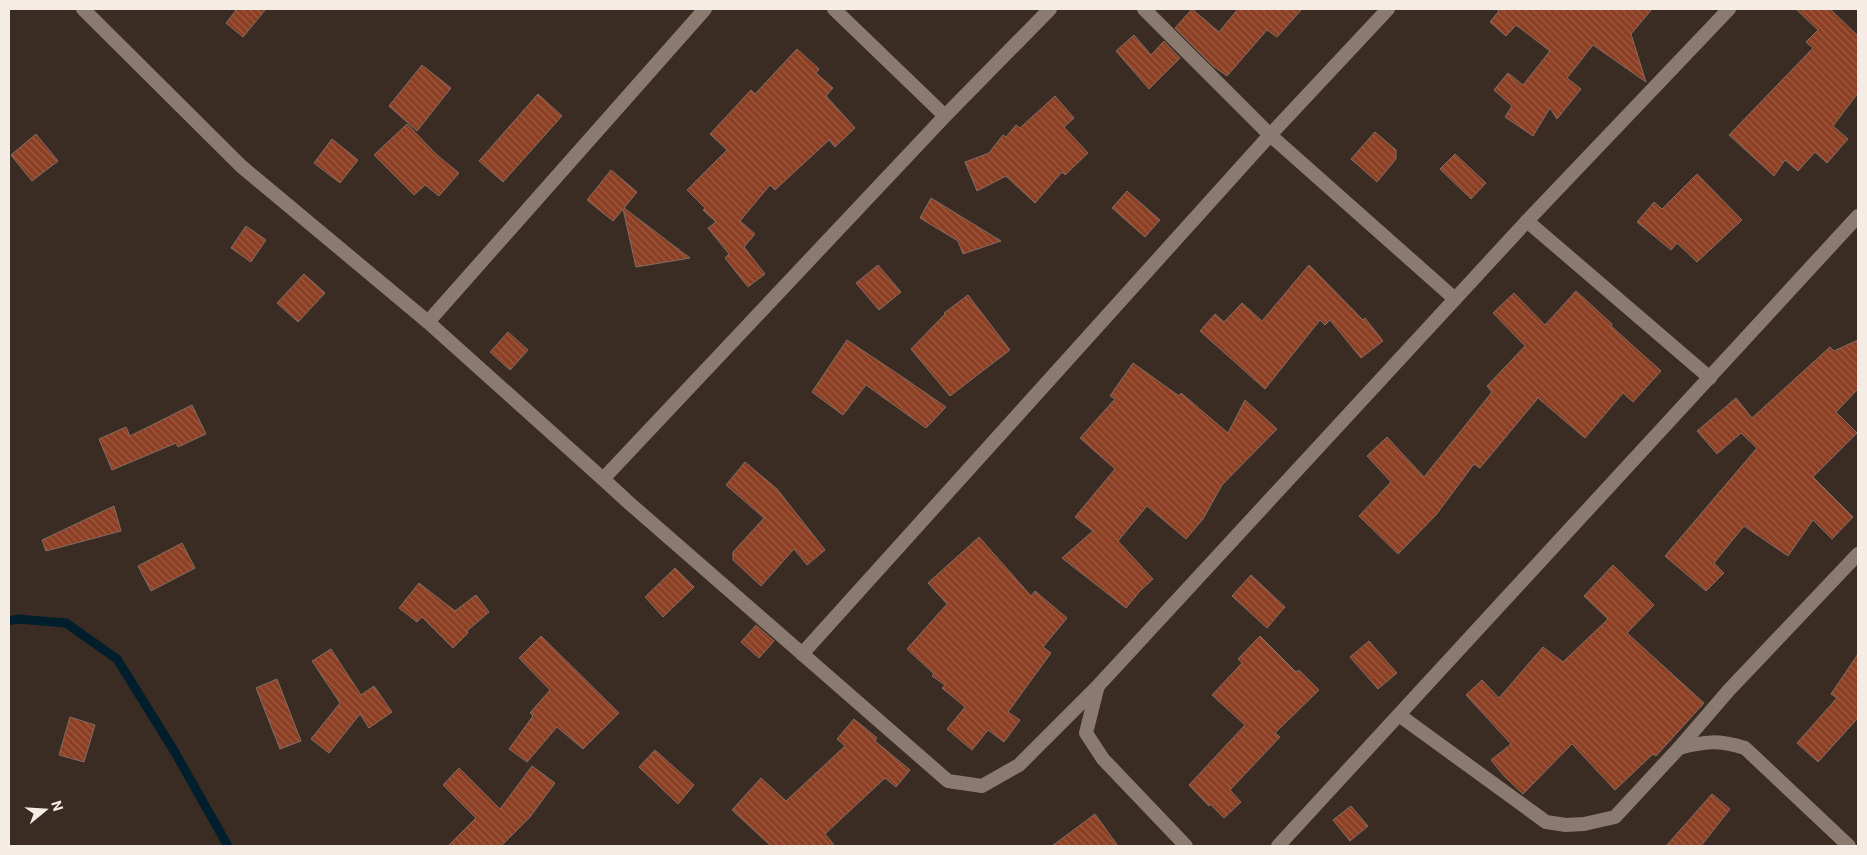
<svg xmlns="http://www.w3.org/2000/svg" width="1867" height="855" viewBox="0 0 1867 855" font-family="Roboto,sans-serif">
<style>
.lines{fill:none;stroke-linecap:round;stroke-linejoin:round}
.stream{stroke:#001e2c;stroke-width:9}
.building{fill:url(#building-back-hatch);stroke:#816e67}
.minor{stroke:#8b7a6f;stroke-width:14}
</style>
<defs>
<pattern id="building-back-hatch" width="6" height="6" patternUnits="userSpaceOnUse" patternTransform="scale(1.25)"><rect width="6" height="6" fill="#8c3f23"/><path d="M-1 5l2 2M0 0l6 6M5-1l2 2" fill="none" stroke="#9d5b43"/></pattern>
</defs>
<rect width="100%" height="100%" fill="#3a2c22"/>
<g class="lines">
<path class="stream" d="M 9,621 L 17,619 L 66,623 L 117,659 L 173,749 L 228,846"/>
</g>
<g class="building">
<path d="M 237,9 L 266,9 L 243,37 L 226,23 Z"/>
<path d="M 1192,9 L 1219,32 L 1238,9 L 1302,9 L 1277,37 L 1267,30 L 1227,76 L 1213,66 L 1175,28 Z"/>
<path d="M 1496,9 L 1652,9 L 1631,34 L 1646,82 L 1593,45 L 1567,78 L 1581,89 L 1557,119 L 1550,108 L 1533,136 L 1505,117 L 1512,106 L 1494,90 L 1508,73 L 1523,85 L 1550,51 L 1516,25 L 1506,36 L 1490,22 L 1499,11 Z"/>
<path d="M 1796,9 L 1830,9 L 1858,36 L 1858,93 L 1833,126 L 1848,139 L 1827,163 L 1815,152 L 1798,171 L 1785,160 L 1774,176 L 1729,135 L 1813,48 L 1806,42 L 1818,30 Z"/>
<path d="M 1134,35 L 1151,55 L 1164,41 L 1180,58 L 1149,89 L 1116,51 Z"/>
<path d="M 797,49 L 819,69 L 816,73 L 833,88 L 826,96 L 855,128 L 835,147 L 829,140 L 775,190 L 770,185 L 740,221 L 755,234 L 744,247 L 765,274 L 748,287 L 725,258 L 729,254 L 708,228 L 716,222 L 703,210 L 705,208 L 687,190 L 727,150 L 710,134 L 751,90 L 755,94 Z"/>
<path d="M 422,65 L 451,88 L 417,131 L 389,106 Z"/>
<path d="M 538,94 L 562,116 L 503,182 L 479,161 Z"/>
<path d="M 1055,96 L 1074,118 L 1064,127 L 1088,153 L 1065,175 L 1062,172 L 1035,203 L 1006,176 L 977,191 L 965,162 L 989,153 L 1003,135 L 1006,137 L 1016,125 L 1020,128 Z"/>
<path d="M 407,124 L 437,155 L 459,173 L 439,196 L 425,185 L 414,195 L 374,155 Z"/>
<path d="M 1375,132 L 1396,150 L 1396,159 L 1377,182 L 1351,159 Z"/>
<path d="M 36,134 L 58,161 L 32,181 L 11,155 Z"/>
<path d="M 332,139 L 358,160 L 340,183 L 314,163 Z"/>
<path d="M 1455,154 L 1486,183 L 1471,199 L 1440,169 Z"/>
<path d="M 611,170 L 637,192 L 624,208 L 690,258 L 636,267 L 623,209 L 613,221 L 587,200 Z"/>
<path d="M 1697,174 L 1742,220 L 1697,262 L 1677,243 L 1671,250 L 1637,222 L 1654,202 L 1662,209 Z"/>
<path d="M 1127,191 L 1160,220 L 1145,237 L 1112,208 Z"/>
<path d="M 931,198 L 1001,241 L 963,254 L 958,241 L 920,218 Z"/>
<path d="M 246,226 L 266,240 L 251,262 L 231,248 Z"/>
<path d="M 878,265 L 901,292 L 879,310 L 856,283 Z"/>
<path d="M 1309,265 L 1363,320 L 1365,318 L 1383,341 L 1361,358 L 1330,320 L 1325,325 L 1320,320 L 1265,389 L 1200,331 L 1215,314 L 1224,322 L 1242,303 L 1262,321 Z"/>
<path d="M 304,274 L 325,293 L 298,322 L 277,303 Z"/>
<path d="M 1576,291 L 1612,324 L 1611,326 L 1661,371 L 1633,402 L 1623,393 L 1585,438 L 1538,398 L 1480,468 L 1474,464 L 1436,515 L 1398,554 L 1359,516 L 1391,482 L 1367,456 L 1387,437 L 1424,477 L 1492,392 L 1487,386 L 1525,346 L 1493,313 L 1514,293 L 1545,325 Z"/>
<path d="M 968,295 L 1010,350 L 950,396 L 911,349 L 945,314 L 944,313 Z"/>
<path d="M 508,332 L 528,350 L 510,370 L 490,352 Z"/>
<path d="M 847,340 L 898,374 L 946,407 L 926,428 L 866,385 L 843,415 L 812,392 Z"/>
<path d="M 1858,340 L 1858,389 L 1836,412 L 1857,433 L 1813,477 L 1853,517 L 1832,539 L 1813,520 L 1788,556 L 1744,526 L 1714,563 L 1724,573 L 1706,591 L 1665,556 L 1757,448 L 1741,433 L 1717,454 L 1697,431 L 1736,398 L 1752,418 L 1830,347 L 1834,351 Z"/>
<path d="M 1133,363 L 1179,396 L 1181,393 L 1228,433 L 1245,400 L 1277,429 L 1222,485 L 1203,519 L 1186,539 L 1147,506 L 1118,541 L 1153,579 L 1140,591 L 1126,608 L 1062,558 L 1093,531 L 1075,517 L 1115,469 L 1080,438 L 1115,399 L 1110,396 Z"/>
<path d="M 192,405 L 206,434 L 178,447 L 176,443 L 112,470 L 99,439 L 126,427 L 130,436 Z"/>
<path d="M 745,462 L 777,489 L 825,550 L 807,565 L 794,549 L 761,586 L 733,560 L 733,552 L 764,518 L 726,485 Z"/>
<path d="M 114,506 L 121,531 L 46,551 L 42,540 Z"/>
<path d="M 979,537 L 1031,596 L 1035,591 L 1067,618 L 1043,647 L 1051,653 L 1008,712 L 1020,720 L 1004,742 L 988,730 L 972,750 L 947,729 L 965,707 L 942,688 L 945,685 L 932,676 L 934,674 L 907,649 L 947,604 L 928,583 Z"/>
<path d="M 182,543 L 195,568 L 151,591 L 138,566 Z"/>
<path d="M 1613,565 L 1654,605 L 1627,633 L 1704,703 L 1656,756 L 1653,754 L 1615,790 L 1572,744 L 1523,794 L 1504,776 L 1491,760 L 1511,744 L 1466,695 L 1482,680 L 1499,698 L 1543,647 L 1563,662 L 1608,619 L 1584,596 Z"/>
<path d="M 675,568 L 694,587 L 663,617 L 645,597 Z"/>
<path d="M 1251,575 L 1285,607 L 1267,628 L 1232,596 Z"/>
<path d="M 419,583 L 455,611 L 476,595 L 489,612 L 467,631 L 468,633 L 453,648 L 422,617 L 417,622 L 399,608 Z"/>
<path d="M 756,625 L 774,641 L 759,658 L 741,642 Z"/>
<path d="M 541,636 L 619,713 L 583,749 L 557,727 L 527,762 L 509,749 L 533,716 L 530,713 L 550,690 L 519,658 Z"/>
<path d="M 1260,636 L 1296,672 L 1299,670 L 1319,690 L 1275,733 L 1280,737 L 1230,790 L 1241,802 L 1224,818 L 1210,804 L 1209,806 L 1189,785 L 1245,725 L 1212,695 L 1242,663 L 1238,659 Z"/>
<path d="M 1369,641 L 1397,673 L 1378,689 L 1350,657 Z"/>
<path d="M 331,649 L 361,695 L 374,686 L 392,712 L 369,728 L 360,714 L 329,753 L 311,739 L 340,703 L 312,661 Z"/>
<path d="M 1858,654 L 1858,718 L 1818,762 L 1797,743 L 1837,698 L 1831,694 Z"/>
<path d="M 277,679 L 301,741 L 280,749 L 256,688 Z"/>
<path d="M 70,717 L 95,725 L 84,762 L 59,755 Z"/>
<path d="M 854,719 L 877,738 L 875,741 L 910,770 L 896,787 L 885,778 L 825,834 L 835,846 L 771,846 L 732,810 L 761,778 L 786,801 L 845,746 L 837,739 Z"/>
<path d="M 655,750 L 694,785 L 678,804 L 639,767 Z"/>
<path d="M 532,766 L 555,783 L 530,817 L 501,846 L 448,846 L 476,818 L 443,785 L 459,768 L 500,809 Z"/>
<path d="M 1712,794 L 1730,809 L 1701,846 L 1666,846 Z"/>
<path d="M 1351,806 L 1368,826 L 1350,841 L 1333,820 Z"/>
<path d="M 1095,814 L 1118,846 L 1052,846 Z"/>
</g>
<g class="lines">
<g class="minor">
<path d="M 83,9 L 241,166 L 428,322 L 603,479 L 628,502 L 948,781 L 982,786 L 1019,765 L 1097,687 L 1527,221 L 1729,9"/>
<path d="M 834,9 L 945,116"/>
<path d="M 1144,9 L 1270,135 L 1455,299"/>
<path d="M 1527,221 L 1710,378"/>
<path d="M 428,322 L 705,9"/>
<path d="M 603,479 L 945,116 L 1050,9"/>
<path d="M 802,654 L 1270,135 L 1388,9"/>
<path d="M 1097,689 L 1086,733 L 1103,759 L 1186,846"/>
<path d="M 1399,715 L 1546,822 L 1566,825 L 1584,824 L 1615,817 L 1679,748 L 1729,690 L 1858,554"/>
<path d="M 1679,748 C 1706,741 1718,740 1745,748 L 1849,846"/>
<path d="M 1278,846 L 1858,216"/>
</g>
</g>
<rect width="1867" height="855" fill="none" stroke="#f5ece5" stroke-width="20"/>
<g transform="translate(45 810) rotate(72)" stroke="#3a2c22" stroke-width="4" paint-order="stroke">
<path d="M0-4L9 19L0 12L-9 19Z" fill="#f5ece5"/>
<text y="-8" font-size="14" font-weight="bold" text-anchor="middle" fill="#f5ece5">N</text>
</g>
</svg>
